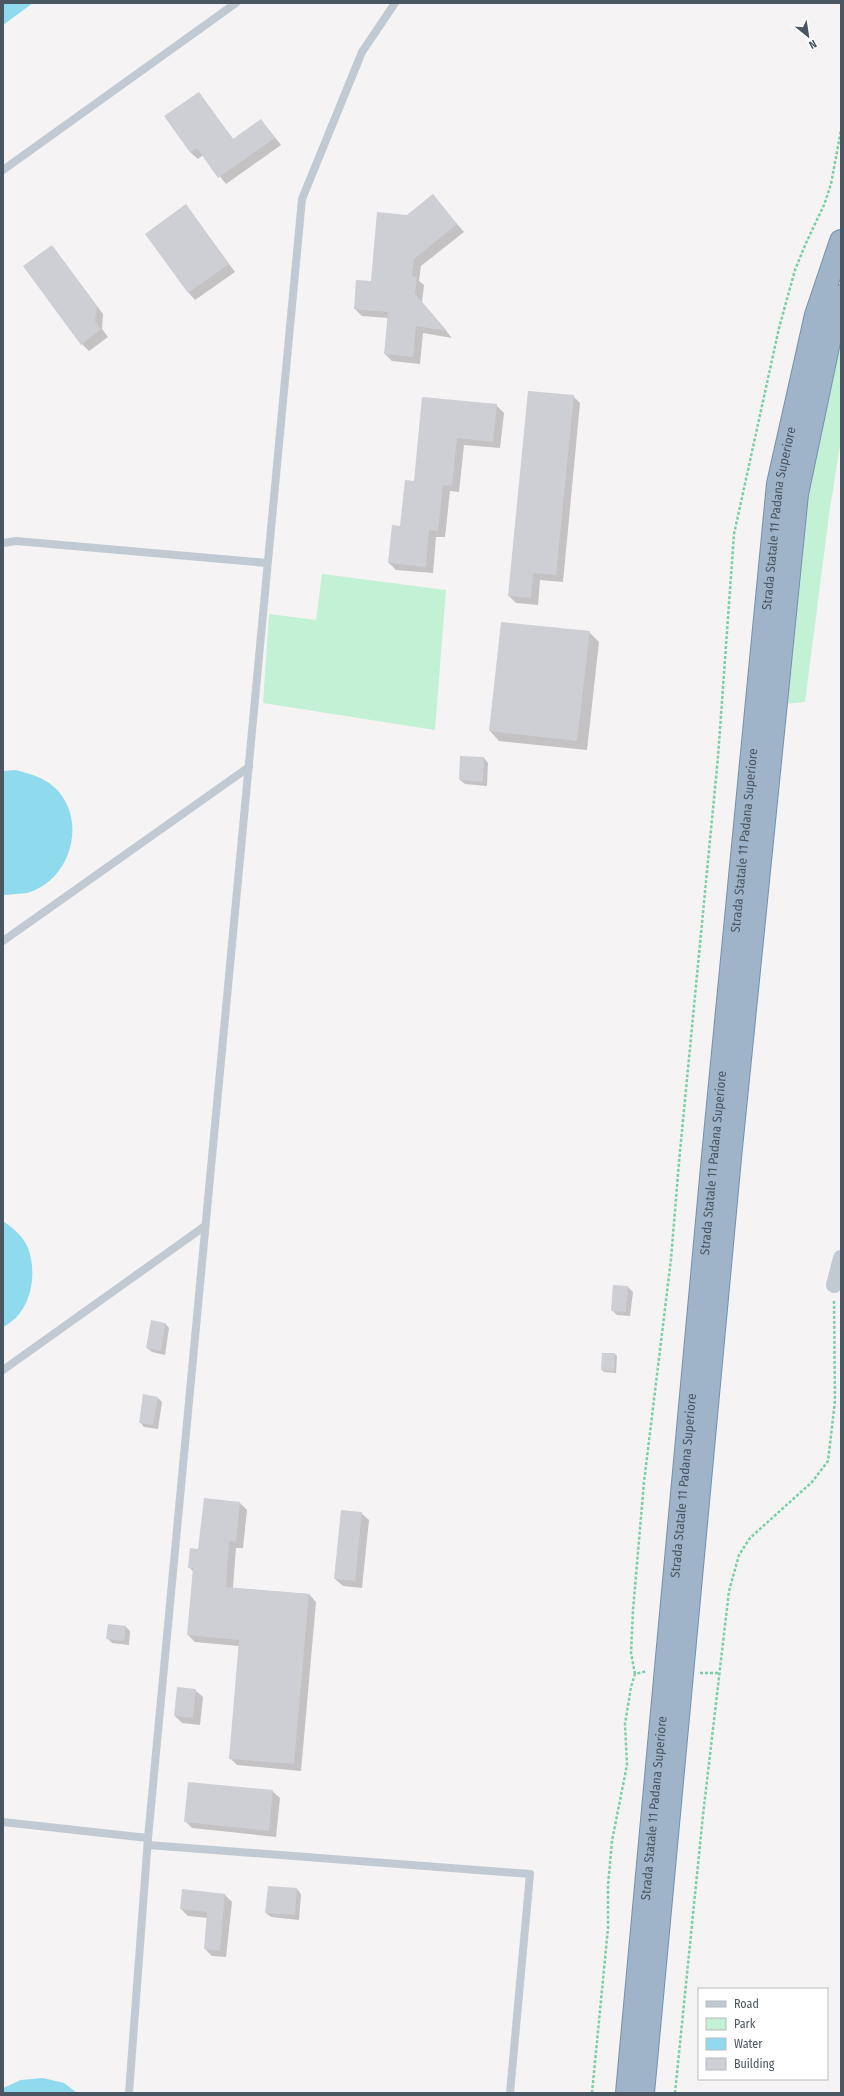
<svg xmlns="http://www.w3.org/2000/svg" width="844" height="2096" viewBox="0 0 844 2096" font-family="'Fira Sans Condensed',sans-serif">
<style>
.green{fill:#c3f1d5}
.water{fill:#90daee}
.shadow{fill:#0003}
.building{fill:#cdcfd5}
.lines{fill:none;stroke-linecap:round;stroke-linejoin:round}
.trunk-casing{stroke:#7690ad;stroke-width:24}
.path{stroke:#7ad0a6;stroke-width:2.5;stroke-dasharray:3 2;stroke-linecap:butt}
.service{stroke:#c1cad2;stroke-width:8}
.minor{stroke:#c1cad2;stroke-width:16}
.trunk{stroke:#9fb4c9;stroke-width:22}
.labels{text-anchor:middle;stroke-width:4;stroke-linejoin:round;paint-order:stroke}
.street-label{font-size:13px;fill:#4a5661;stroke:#fff}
</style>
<rect width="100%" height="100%" fill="#f5f3f3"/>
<g class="green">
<path d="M 841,334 L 841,439 L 829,515 L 805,702 L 784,704 L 794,583 L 814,454 Z"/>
<path d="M 322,574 L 446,590 L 435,730 L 263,703 L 269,614 L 316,620 Z"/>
</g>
<g class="water">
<path d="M 3,3 L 33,3 L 3,25 Z"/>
<path d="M 16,770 C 30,774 43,777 54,787 C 89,819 71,881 27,893 C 20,894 12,894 5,895 L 3,894 L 3,771 Z"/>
<path d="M 3,1221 C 13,1228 23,1236 28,1248 C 38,1275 31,1313 3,1327 Z"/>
<path d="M 43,2078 L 64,2083 L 77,2093 L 3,2093 L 3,2088 L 21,2080 Z"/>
</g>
<g class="shadow">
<path d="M 198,93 L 234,140 L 261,120 L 281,145 L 226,184 L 203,155 L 198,159 L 190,152 L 165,117 Z"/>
<path d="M 432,195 L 464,232 L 421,266 L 419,281 L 424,285 L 422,302 L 452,338 L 423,333 L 420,364 L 392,361 L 385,354 L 388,318 L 362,316 L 355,309 L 372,282 L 407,216 Z"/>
<path d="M 186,206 L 235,272 L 195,300 L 188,292 Z"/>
<path d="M 52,246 L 103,314 L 102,329 L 108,337 L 89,351 L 82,344 Z"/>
<path d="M 573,396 L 580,403 L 563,582 L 540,580 L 538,605 L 516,603 L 509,596 Z"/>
<path d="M 423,398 L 496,405 L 504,413 L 500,448 L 464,445 L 459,492 L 450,491 L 445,537 L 436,537 L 433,573 L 396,570 L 389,563 L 415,482 Z"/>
<path d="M 589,632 L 599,642 L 587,750 L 499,741 L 490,731 Z"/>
<path d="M 484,758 L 488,763 L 487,786 L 465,784 L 460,780 Z"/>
<path d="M 614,1286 L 628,1287 L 633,1292 L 630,1316 L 617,1315 L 612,1310 Z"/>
<path d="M 165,1323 L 169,1328 L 165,1355 L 152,1352 L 147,1348 Z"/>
<path d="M 615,1354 L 617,1356 L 616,1373 L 604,1372 L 602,1370 Z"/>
<path d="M 158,1398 L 162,1402 L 158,1429 L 144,1427 L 140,1422 Z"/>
<path d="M 240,1503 L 247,1510 L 243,1548 L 236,1548 L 233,1588 L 309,1594 L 316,1602 L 301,1771 L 237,1765 L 230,1758 L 239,1646 L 195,1642 L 188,1635 L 194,1572 L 189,1567 L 199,1550 Z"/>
<path d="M 361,1513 L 369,1520 L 362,1588 L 343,1586 L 335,1579 Z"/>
<path d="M 126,1627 L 130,1631 L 129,1645 L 112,1643 L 107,1638 Z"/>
<path d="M 195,1690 L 203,1697 L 200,1725 L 182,1723 L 175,1716 Z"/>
<path d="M 272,1791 L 280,1798 L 276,1837 L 192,1828 L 185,1821 Z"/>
<path d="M 297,1889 L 301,1894 L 299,1920 L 271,1917 L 266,1913 Z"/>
<path d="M 225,1895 L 232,1902 L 226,1957 L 212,1956 L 205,1949 L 208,1918 L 188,1916 L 181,1909 Z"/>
</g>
<g class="building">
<path d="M 199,92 L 233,139 L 261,119 L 275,138 L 218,178 L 197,148 L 190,152 L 164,116 Z"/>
<path d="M 433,194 L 457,224 L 414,259 L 412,276 L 417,277 L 415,294 L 447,331 L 416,326 L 413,357 L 384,354 L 388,312 L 354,309 L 356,280 L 371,281 L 377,212 L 407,215 Z"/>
<path d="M 186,204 L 229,264 L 188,293 L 145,234 Z"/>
<path d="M 52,245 L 97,306 L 95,321 L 101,329 L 81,345 L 23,266 Z"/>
<path d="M 528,391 L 574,395 L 556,575 L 533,573 L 531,598 L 508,596 Z"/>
<path d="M 422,397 L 497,404 L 493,442 L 457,438 L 452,486 L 443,485 L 438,531 L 429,530 L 426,567 L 388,563 L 392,525 L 400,526 L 405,480 L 414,481 Z"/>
<path d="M 501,622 L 590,631 L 577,741 L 489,731 Z"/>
<path d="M 460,756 L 484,757 L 483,782 L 459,780 Z"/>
<path d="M 613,1285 L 628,1286 L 626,1312 L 611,1311 Z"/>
<path d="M 151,1320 L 165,1323 L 161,1351 L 146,1348 Z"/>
<path d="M 602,1353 L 615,1353 L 614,1371 L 601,1370 Z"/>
<path d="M 143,1394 L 158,1397 L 153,1425 L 139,1423 Z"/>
<path d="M 204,1498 L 240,1502 L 236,1542 L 229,1541 L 226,1587 L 309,1594 L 294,1764 L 229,1759 L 239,1640 L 187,1635 L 193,1568 L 188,1568 L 190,1548 L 198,1549 Z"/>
<path d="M 341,1510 L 362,1512 L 355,1581 L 334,1579 Z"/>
<path d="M 108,1624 L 126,1626 L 124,1641 L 106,1639 Z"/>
<path d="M 177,1687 L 196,1689 L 193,1718 L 174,1716 Z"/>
<path d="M 188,1782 L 273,1790 L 269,1831 L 184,1822 Z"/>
<path d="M 268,1886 L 297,1888 L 295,1915 L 265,1913 Z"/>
<path d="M 182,1889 L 225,1894 L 220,1951 L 204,1949 L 207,1912 L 180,1909 Z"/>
</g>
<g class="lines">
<g class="trunk-casing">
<g id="trunk">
<path id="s1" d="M 627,2093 L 713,1156 L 778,484 L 816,315 L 841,241"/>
<path d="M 643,2093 L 730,1158 L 797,494 L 834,318 L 841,296"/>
</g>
</g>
<g class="path">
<path d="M 700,1673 L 719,1673"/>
<path d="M 635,1674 L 631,1653 L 633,1610 L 644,1482 L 671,1259 L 679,1162 L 718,757 L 734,534 L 779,328 L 795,270 L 806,243 L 824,205 L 831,184 L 841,130"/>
<path d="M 592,2093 L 608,1928 L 608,1885 L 612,1841 L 627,1765 L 625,1724 L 631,1687 L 635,1674 L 647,1671"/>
<path d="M 675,2093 L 703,1815 L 729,1591 L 739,1555 L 750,1538 L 812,1482 L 828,1461 L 835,1401 L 834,1300"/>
</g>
<g class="service">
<path d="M 3,170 L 236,3"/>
<path d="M 3,543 L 16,541 L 267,563"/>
<path d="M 3,941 L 249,767"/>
<path d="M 3,1370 L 205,1226"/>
<path d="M 3,1822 L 148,1838 L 129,2093"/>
<path d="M 148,1838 L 302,199 L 362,52 L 395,3"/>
<path d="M 148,1845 L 530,1874 L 510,2093"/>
</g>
<path class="minor" d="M 834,1285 L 841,1258"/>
<use href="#trunk" class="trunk"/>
</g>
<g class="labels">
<g class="street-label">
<text dy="5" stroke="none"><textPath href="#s1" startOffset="1582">Strada Statale 11 Padana Superiore</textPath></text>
<text dy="5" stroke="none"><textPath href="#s1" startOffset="1258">Strada Statale 11 Padana Superiore</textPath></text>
<text dy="5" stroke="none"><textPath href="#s1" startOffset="934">Strada Statale 11 Padana Superiore</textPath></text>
<text dy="5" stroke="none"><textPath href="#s1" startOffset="610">Strada Statale 11 Padana Superiore</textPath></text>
<text dy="5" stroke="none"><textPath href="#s1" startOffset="286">Strada Statale 11 Padana Superiore</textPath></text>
</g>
</g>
<rect width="844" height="2096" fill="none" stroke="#4a5661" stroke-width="8"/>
<rect x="698" y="1988" width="130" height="92" fill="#ffffff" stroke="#b7bbc0"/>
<rect x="706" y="2001" width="20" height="6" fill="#c1cad2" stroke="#b7bbc0"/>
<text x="734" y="2008" font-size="12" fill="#4a5661">Road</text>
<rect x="706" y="2018" width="20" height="12" fill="#c3f1d5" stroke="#b7bbc0"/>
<text x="734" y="2028" font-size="12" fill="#4a5661">Park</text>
<rect x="706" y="2038" width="20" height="12" fill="#90daee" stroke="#b7bbc0"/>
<text x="734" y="2048" font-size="12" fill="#4a5661">Water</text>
<rect x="706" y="2058" width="20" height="12" fill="#cdcfd5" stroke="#b7bbc0"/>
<text x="734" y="2068" font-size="12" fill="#4a5661">Building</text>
<g transform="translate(808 36) rotate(150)" stroke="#ffffff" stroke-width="3" paint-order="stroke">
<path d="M0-3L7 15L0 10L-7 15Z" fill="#4a5661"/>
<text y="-6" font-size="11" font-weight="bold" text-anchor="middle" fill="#4a5661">N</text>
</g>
</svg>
